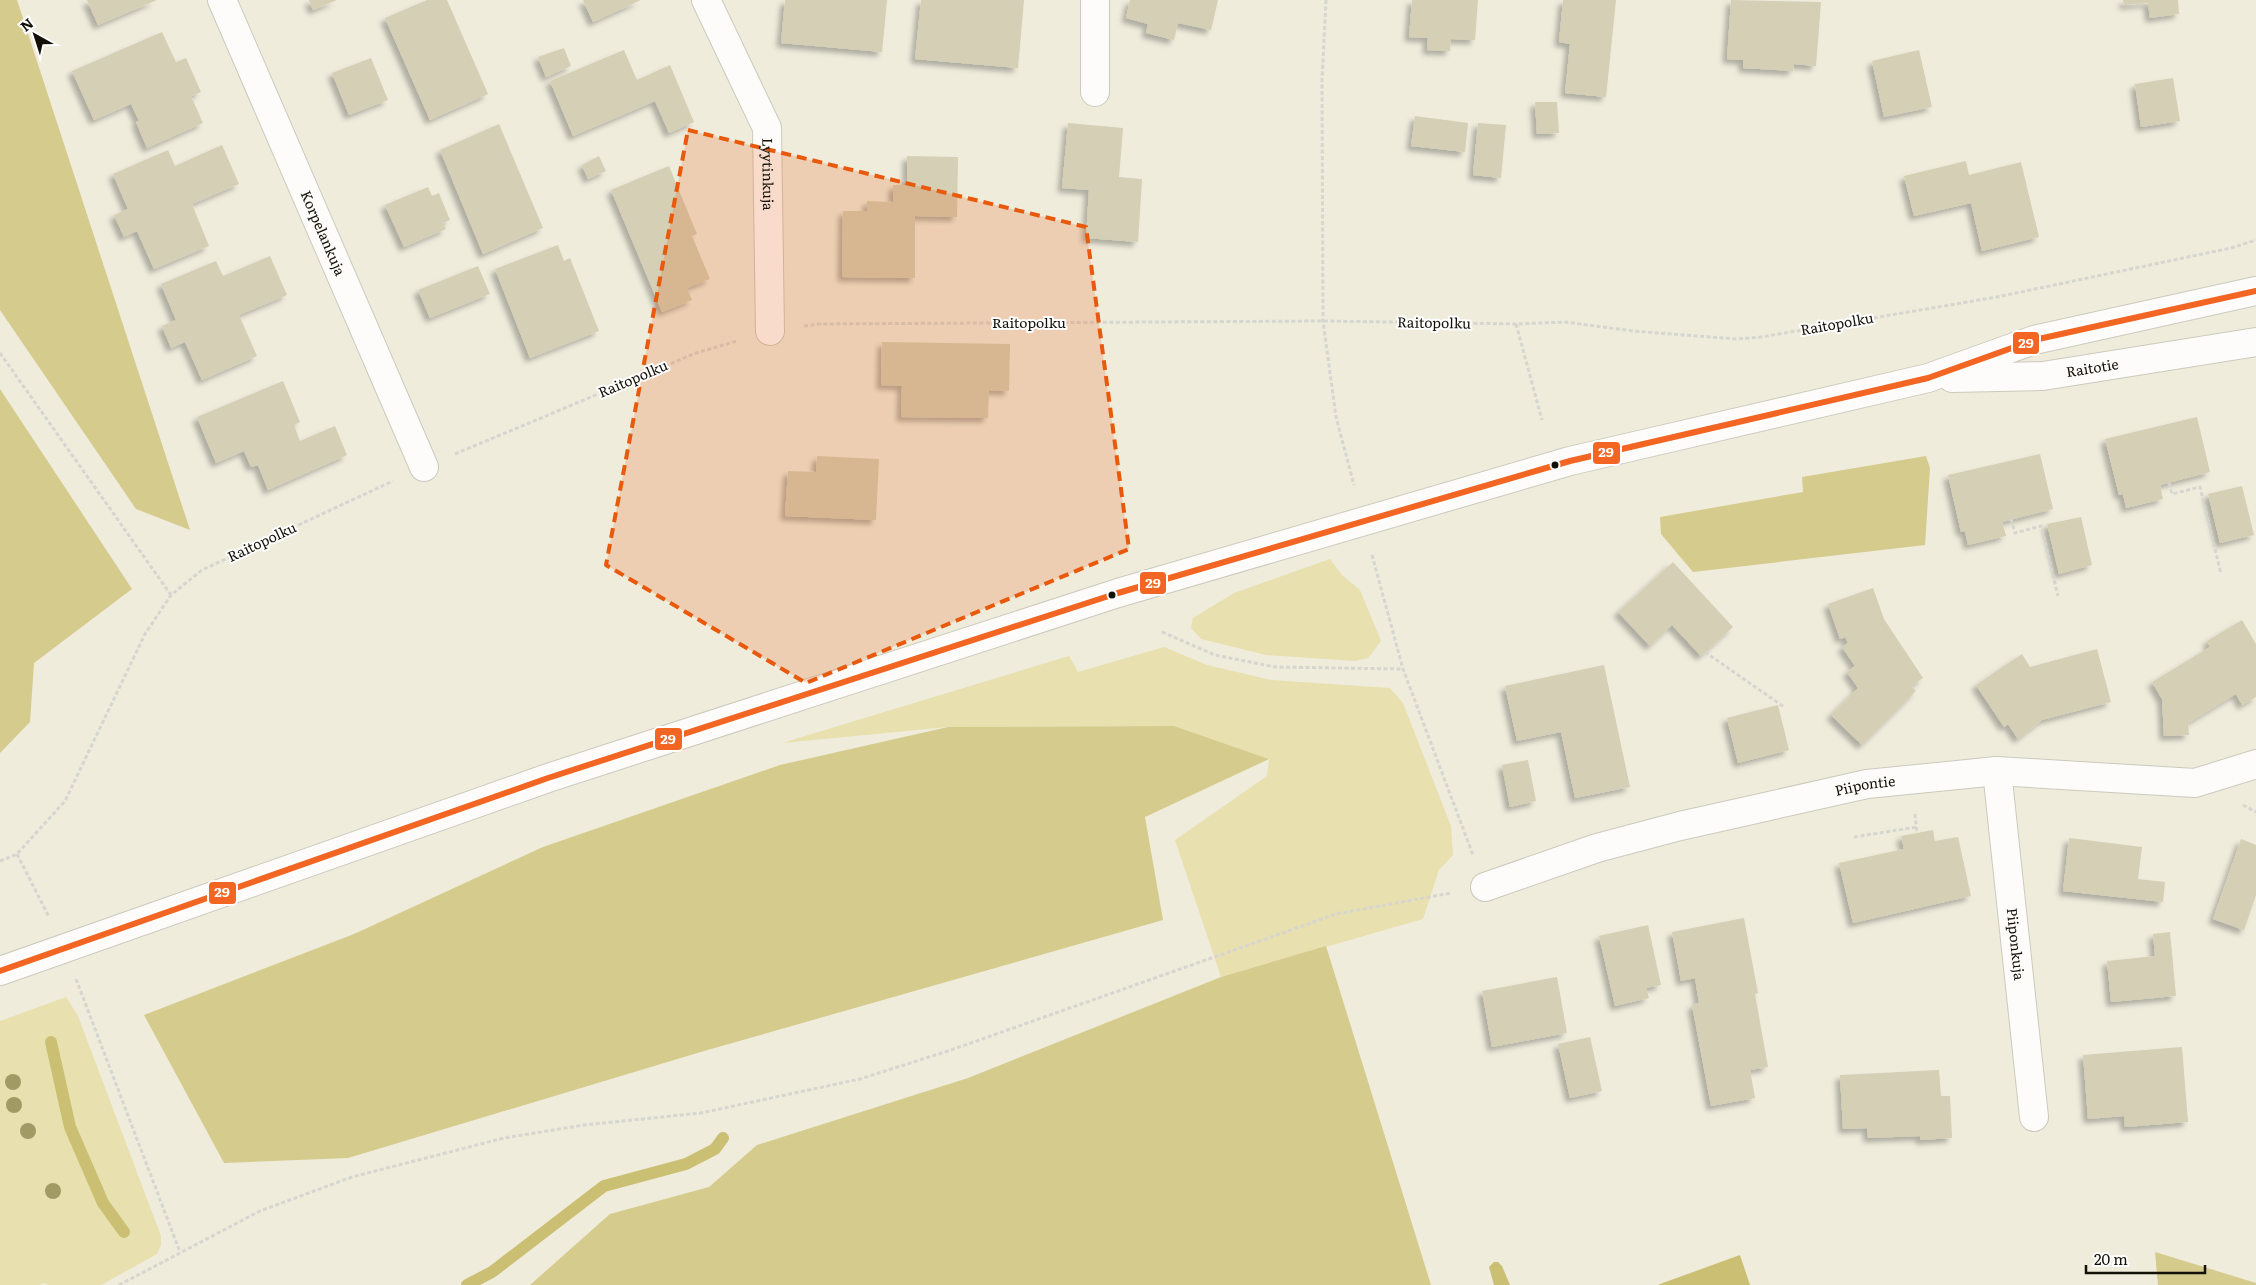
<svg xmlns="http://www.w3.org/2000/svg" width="2256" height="1285" viewBox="0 0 2256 1285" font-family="Literata,serif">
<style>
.green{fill:#e8e0ae}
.forest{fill:#d5cb8c}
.water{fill:#cbbf73}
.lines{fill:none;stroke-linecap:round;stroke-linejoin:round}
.stream{stroke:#cbbf73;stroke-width:12}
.building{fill:#d4cfb5;filter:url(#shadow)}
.minor-casing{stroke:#cccabd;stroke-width:30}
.major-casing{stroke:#cccabd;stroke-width:30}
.path{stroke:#d6d5d0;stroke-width:3;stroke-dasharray:4 2.5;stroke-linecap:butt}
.minor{stroke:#fdfcfa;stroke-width:28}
.major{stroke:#fdfcfa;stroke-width:28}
.bus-1-casing{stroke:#fefefe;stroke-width:10}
.bus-1{stroke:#f26522;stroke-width:6}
.tree{fill:#a19a65}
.marked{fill:#e8590c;fill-opacity:0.2;stroke:#e8590c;stroke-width:4;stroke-dasharray:10 6;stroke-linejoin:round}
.bus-dot{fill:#131107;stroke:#fefefe;stroke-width:2}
.labels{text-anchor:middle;stroke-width:4;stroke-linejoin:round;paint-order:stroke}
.street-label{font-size:14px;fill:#131107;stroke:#fefefe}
.line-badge{stroke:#fefefe;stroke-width:2}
.badge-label{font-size:14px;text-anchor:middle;font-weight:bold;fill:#fff}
</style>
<defs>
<filter id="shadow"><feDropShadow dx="-4.5" dy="4.5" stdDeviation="2.5" flood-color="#0004"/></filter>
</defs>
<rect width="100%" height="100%" fill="#efecdc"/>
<g class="green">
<path d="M 1330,559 L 1342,575 L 1360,590 L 1381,641 L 1368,658 L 1355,661 L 1266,655 L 1201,639 L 1191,628 L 1193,618 L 1234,593 Z"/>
<path d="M 1164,647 L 1207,665 L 1271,680 L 1390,688 L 1403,703 L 1451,826 L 1453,855 L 1439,870 L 1423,919 L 1221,977 L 1175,840 L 1267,776 L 1269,759 L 1174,726 L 948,727 L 782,743 L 1069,656 L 1078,672 Z"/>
<path d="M 66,997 L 78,1016 L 161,1236 L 161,1245 L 157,1254 L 101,1285 L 47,1285 L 46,1283 L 39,1285 L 0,1285 L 0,1021 Z"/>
</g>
<g class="forest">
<path d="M 0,0 L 17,0 L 190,530 L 136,509 L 0,310 Z"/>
<path d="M 0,389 L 132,589 L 34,663 L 30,722 L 0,753 Z"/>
<path d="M 1926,456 L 1930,468 L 1925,545 L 1693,572 L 1661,534 L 1660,517 L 1803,492 L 1802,477 Z"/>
<path d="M 1174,726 L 1269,759 L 1145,817 L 1163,920 L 704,1051 L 348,1158 L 224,1163 L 144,1015 L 354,934 L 543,847 L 780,765 L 948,727 Z"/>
<path d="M 1326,946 L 1431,1285 L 530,1285 L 610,1214 L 709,1187 L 757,1145 L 968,1078 L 1221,977 Z"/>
<path d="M 2155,1252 L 2256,1283 L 2256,1285 L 2158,1285 Z"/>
</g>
<g class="water">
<path d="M 1740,1255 L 1750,1285 L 1658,1285 L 1660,1284 Z"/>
<path d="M 1494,1262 L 1498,1262 L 1502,1266 L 1510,1285 L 1494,1285 L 1489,1267 Z"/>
</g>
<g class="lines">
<g class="stream">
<path d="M 51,1042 L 70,1127 L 103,1203 L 124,1232"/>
<path d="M 467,1285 L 492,1272 L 604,1186 L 686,1164 L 715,1149 L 723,1138"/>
</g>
</g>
<g class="building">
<path d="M 87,0 L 157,0 L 98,25 Z"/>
<path d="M 309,0 L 337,0 L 313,10 Z"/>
<path d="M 427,0 L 447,0 L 488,94 L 430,120 L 385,18 Z"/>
<path d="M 583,0 L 641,0 L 593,22 Z"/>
<path d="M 785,0 L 887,0 L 882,52 L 781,43 Z"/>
<path d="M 921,0 L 1024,0 L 1018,68 L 915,59 Z"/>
<path d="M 1130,0 L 1218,0 L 1211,30 L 1178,23 L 1174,40 L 1146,33 L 1148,24 L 1126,18 Z"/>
<path d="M 1412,0 L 1478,0 L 1475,40 L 1451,39 L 1450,51 L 1427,50 L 1428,38 L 1409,37 Z"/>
<path d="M 1563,0 L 1616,0 L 1606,97 L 1565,93 L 1570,44 L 1559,42 Z"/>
<path d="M 1731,0 L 1821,2 L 1816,66 L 1794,64 L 1793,71 L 1743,68 L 1743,60 L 1727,59 Z"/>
<path d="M 2123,0 L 2178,0 L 2179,14 L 2150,18 L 2148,3 L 2124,5 Z"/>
<path d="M 162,32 L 176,62 L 186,58 L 201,92 L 191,96 L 203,123 L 147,148 L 136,122 L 139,121 L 131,104 L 94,120 L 72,71 Z"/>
<path d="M 564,48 L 571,66 L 546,77 L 538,57 Z"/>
<path d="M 624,50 L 637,80 L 670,65 L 694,122 L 669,133 L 655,101 L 573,136 L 550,81 Z"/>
<path d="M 1919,50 L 1932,107 L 1884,117 L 1872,61 Z"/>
<path d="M 371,58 L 388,100 L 349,115 L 332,73 Z"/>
<path d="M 2173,78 L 2180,121 L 2141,127 L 2135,84 Z"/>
<path d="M 1535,102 L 1557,102 L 1559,133 L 1537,134 Z"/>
<path d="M 1415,116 L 1468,123 L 1465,152 L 1411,146 Z"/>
<path d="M 1068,123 L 1123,128 L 1119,177 L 1142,179 L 1138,242 L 1086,238 L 1089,190 L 1062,188 Z"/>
<path d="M 1478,123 L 1506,125 L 1501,178 L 1473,175 Z"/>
<path d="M 499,124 L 543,228 L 483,254 L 440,150 Z"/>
<path d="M 222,145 L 239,184 L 192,204 L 209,246 L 154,269 L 137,231 L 124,237 L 114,215 L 128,209 L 113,174 L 168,150 L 175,166 Z"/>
<path d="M 599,156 L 606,171 L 588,179 L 582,165 Z"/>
<path d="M 907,156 L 958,157 L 957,217 L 915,216 L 915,278 L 842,277 L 843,211 L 867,211 L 867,201 L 893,202 L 893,185 L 907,185 Z"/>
<path d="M 1966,161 L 1969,175 L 2021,162 L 2039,237 L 1982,251 L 1971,203 L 1914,216 L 1904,176 Z"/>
<path d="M 669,166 L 697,234 L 692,236 L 710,279 L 687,288 L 692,300 L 662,312 L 611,190 Z"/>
<path d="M 428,187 L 432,196 L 439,193 L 450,220 L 443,223 L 446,229 L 404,247 L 385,205 Z"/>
<path d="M 558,245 L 564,261 L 570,258 L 599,331 L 530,358 L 495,269 Z"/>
<path d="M 270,256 L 287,295 L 239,315 L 257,356 L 202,380 L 185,342 L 171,348 L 162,326 L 176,320 L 161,284 L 216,261 L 223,276 Z"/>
<path d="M 478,266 L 490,294 L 430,318 L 418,290 Z"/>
<path d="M 882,342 L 1010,344 L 1009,391 L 989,390 L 988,418 L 901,417 L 902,386 L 881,385 Z"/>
<path d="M 283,381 L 300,422 L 294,425 L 300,441 L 335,426 L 347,455 L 268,490 L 258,465 L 251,467 L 244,451 L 216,463 L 197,417 Z"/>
<path d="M 2197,417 L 2210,472 L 2160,485 L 2163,499 L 2126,508 L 2123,494 L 2119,495 L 2105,439 Z"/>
<path d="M 2040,454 L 2053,509 L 2002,522 L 2006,536 L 1968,545 L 1965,531 L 1961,532 L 1948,475 Z"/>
<path d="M 817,456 L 879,459 L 876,520 L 785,516 L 788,471 L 816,472 Z"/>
<path d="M 2242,486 L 2254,535 L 2220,543 L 2208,494 Z"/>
<path d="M 2081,517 L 2092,565 L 2059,574 L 2047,524 Z"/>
<path d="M 1673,562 L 1733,627 L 1701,656 L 1672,625 L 1650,646 L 1618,612 Z"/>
<path d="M 1873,588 L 1884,619 L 1923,678 L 1911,686 L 1916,691 L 1862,745 L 1831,715 L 1858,688 L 1847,672 L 1855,666 L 1842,647 L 1848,643 L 1845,637 L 1840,639 L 1828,604 Z"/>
<path d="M 2242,620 L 2256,644 L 2256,697 L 2242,705 L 2236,694 L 2188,723 L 2189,735 L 2164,736 L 2162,699 L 2152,682 L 2210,647 L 2207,641 Z"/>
<path d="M 2097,649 L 2111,702 L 2042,720 L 2018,739 L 2008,724 L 2004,727 L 1976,685 L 2022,654 L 2030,667 Z"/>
<path d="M 1604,665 L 1630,787 L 1575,798 L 1561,732 L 1517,741 L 1505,686 Z"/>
<path d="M 1778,705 L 1789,750 L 1738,763 L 1727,718 Z"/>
<path d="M 1528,760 L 1536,801 L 1510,807 L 1502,765 Z"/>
<path d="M 1933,830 L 1935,841 L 1958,837 L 1971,896 L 1853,923 L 1839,863 L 1904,849 L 1901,836 Z"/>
<path d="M 2069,838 L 2142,847 L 2138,879 L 2165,882 L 2163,902 L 2063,891 Z"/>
<path d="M 2241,839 L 2256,845 L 2256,895 L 2244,930 L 2213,919 Z"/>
<path d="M 1744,918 L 1758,993 L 1755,994 L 1768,1067 L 1750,1070 L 1755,1098 L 1711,1106 L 1692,1005 L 1699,1003 L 1695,978 L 1681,981 L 1672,932 Z"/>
<path d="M 1648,925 L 1661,985 L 1646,988 L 1649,998 L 1615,1006 L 1599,936 Z"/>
<path d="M 2170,932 L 2176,996 L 2111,1002 L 2107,961 L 2155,956 L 2153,934 Z"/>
<path d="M 1557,977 L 1567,1033 L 1492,1047 L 1482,991 Z"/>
<path d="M 1590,1037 L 1602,1091 L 1570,1098 L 1558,1044 Z"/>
<path d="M 2182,1047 L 2188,1122 L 2125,1127 L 2124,1116 L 2088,1119 L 2083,1055 Z"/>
<path d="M 1939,1070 L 1941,1096 L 1950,1096 L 1952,1138 L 1920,1140 L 1920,1136 L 1868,1138 L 1867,1128 L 1843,1129 L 1840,1075 Z"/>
</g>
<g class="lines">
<g class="minor-casing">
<g id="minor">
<path id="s1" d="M 222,0 L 424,467"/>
<path id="s2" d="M 706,0 L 767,128 L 770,331"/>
<path d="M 1095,92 L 1095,0"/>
<path id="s3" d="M 1997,771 L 2034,1117"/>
<path id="s4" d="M 1485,887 L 1597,848 L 1680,826 L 1867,784 L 1997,771 L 2195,783 L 2256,764"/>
</g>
</g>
<g class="major-casing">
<g id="major">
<path id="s5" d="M 1952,378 L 2043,376 L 2256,342"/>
<path d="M 0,971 L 548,778 L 1118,593 L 1570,461 L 1928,378 L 2034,340 L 2256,291"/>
</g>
</g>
<g class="path">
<path d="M 1326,0 L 1322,81 L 1323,321 L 1336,417 L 1354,485"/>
<path d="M 1516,324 L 1542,420"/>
<path d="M 804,326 L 819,324 L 1323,321 L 1516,324 L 1565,322 L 1633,331 L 1736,339 L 1761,337 L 1997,297 L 2231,248 L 2256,240"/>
<path d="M 0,353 L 171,595"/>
<path d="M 455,454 L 696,353 L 737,341"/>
<path d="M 2169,483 L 2172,494 L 2200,487 L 2221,574"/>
<path d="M 2011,519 L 2015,533 L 2041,526 L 2058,596"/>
<path d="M 1372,555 L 1403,669 L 1473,855"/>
<path d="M 1162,632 L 1215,655 L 1275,667 L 1403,669"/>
<path d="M 1705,652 L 1784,707"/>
<path d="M 2243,805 L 2256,812"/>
<path d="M 1915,814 L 1917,833"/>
<path d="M 1854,837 L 1917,827"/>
<path d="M 17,854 L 49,917"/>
<path d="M 0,861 L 17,854 L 65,801 L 145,634 L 171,595 L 202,570 L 393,481"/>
<path d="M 76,979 L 180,1252"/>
<path d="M 119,1285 L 260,1211 L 352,1177 L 504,1138 L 584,1125 L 701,1113 L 860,1079 L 951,1050 L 1336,914 L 1451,893"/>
</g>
<use href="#minor" class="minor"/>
<use href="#major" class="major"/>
<g class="bus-1-casing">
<path id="bus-1" d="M 0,971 L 548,778 L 1118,593 L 1570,461 L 1928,378 L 2034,340 L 2256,291"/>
</g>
<use href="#bus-1" class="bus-1"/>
</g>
<g class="tree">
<circle cx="13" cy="1082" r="8"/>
<circle cx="14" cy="1105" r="8"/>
<circle cx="28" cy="1131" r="8"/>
<circle cx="53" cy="1191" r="8"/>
</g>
<path class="marked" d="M 688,130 L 1086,227 L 1129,549 L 806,683 L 606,565 Z"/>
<g class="bus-dot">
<circle cx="1555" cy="465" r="4.5"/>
<circle cx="1112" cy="595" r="4.5"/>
</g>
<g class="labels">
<g class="street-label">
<text dy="5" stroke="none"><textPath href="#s2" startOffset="188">Lyytinkuja</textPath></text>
<text dy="5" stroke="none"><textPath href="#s1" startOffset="254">Korpelankuja</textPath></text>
<text x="1029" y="328">Raitopolku</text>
<text transform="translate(1434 323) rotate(1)" y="5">Raitopolku</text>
<text transform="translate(1837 324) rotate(-10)" y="5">Raitopolku</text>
<text dy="5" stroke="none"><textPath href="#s5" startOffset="141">Raitotie</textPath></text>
<text transform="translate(633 379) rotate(-23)" y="5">Raitopolku</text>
<text transform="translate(262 542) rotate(-25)" y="5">Raitopolku</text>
<text dy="5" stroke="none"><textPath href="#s4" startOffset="394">Piipontie</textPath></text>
<text dy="5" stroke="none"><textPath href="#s3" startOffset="174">Piiponkuja</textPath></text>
</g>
</g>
<g class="line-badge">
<rect x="2012" y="331" width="28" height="24" rx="5" fill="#f26522"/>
<rect x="1592" y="441" width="29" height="24" rx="5" fill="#f26522"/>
<rect x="1139" y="571" width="28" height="24" rx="5" fill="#f26522"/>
<rect x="654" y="727" width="29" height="24" rx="5" fill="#f26522"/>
<rect x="208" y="881" width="29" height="24" rx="5" fill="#f26522"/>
</g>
<g class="badge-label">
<text x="2026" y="348">29</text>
<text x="1606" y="457">29</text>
<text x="1153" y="588">29</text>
<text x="668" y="744">29</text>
<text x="222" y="897">29</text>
</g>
<g transform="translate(35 35) rotate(321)" stroke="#fefefe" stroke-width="4" paint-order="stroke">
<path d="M0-4L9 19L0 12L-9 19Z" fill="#131107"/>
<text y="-8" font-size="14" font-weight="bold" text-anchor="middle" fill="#131107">N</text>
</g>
<path d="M2086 1265v8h119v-8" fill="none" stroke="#131107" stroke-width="2.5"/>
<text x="2094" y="1265" font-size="15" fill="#131107" stroke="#fefefe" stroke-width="4" paint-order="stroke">20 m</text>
</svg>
